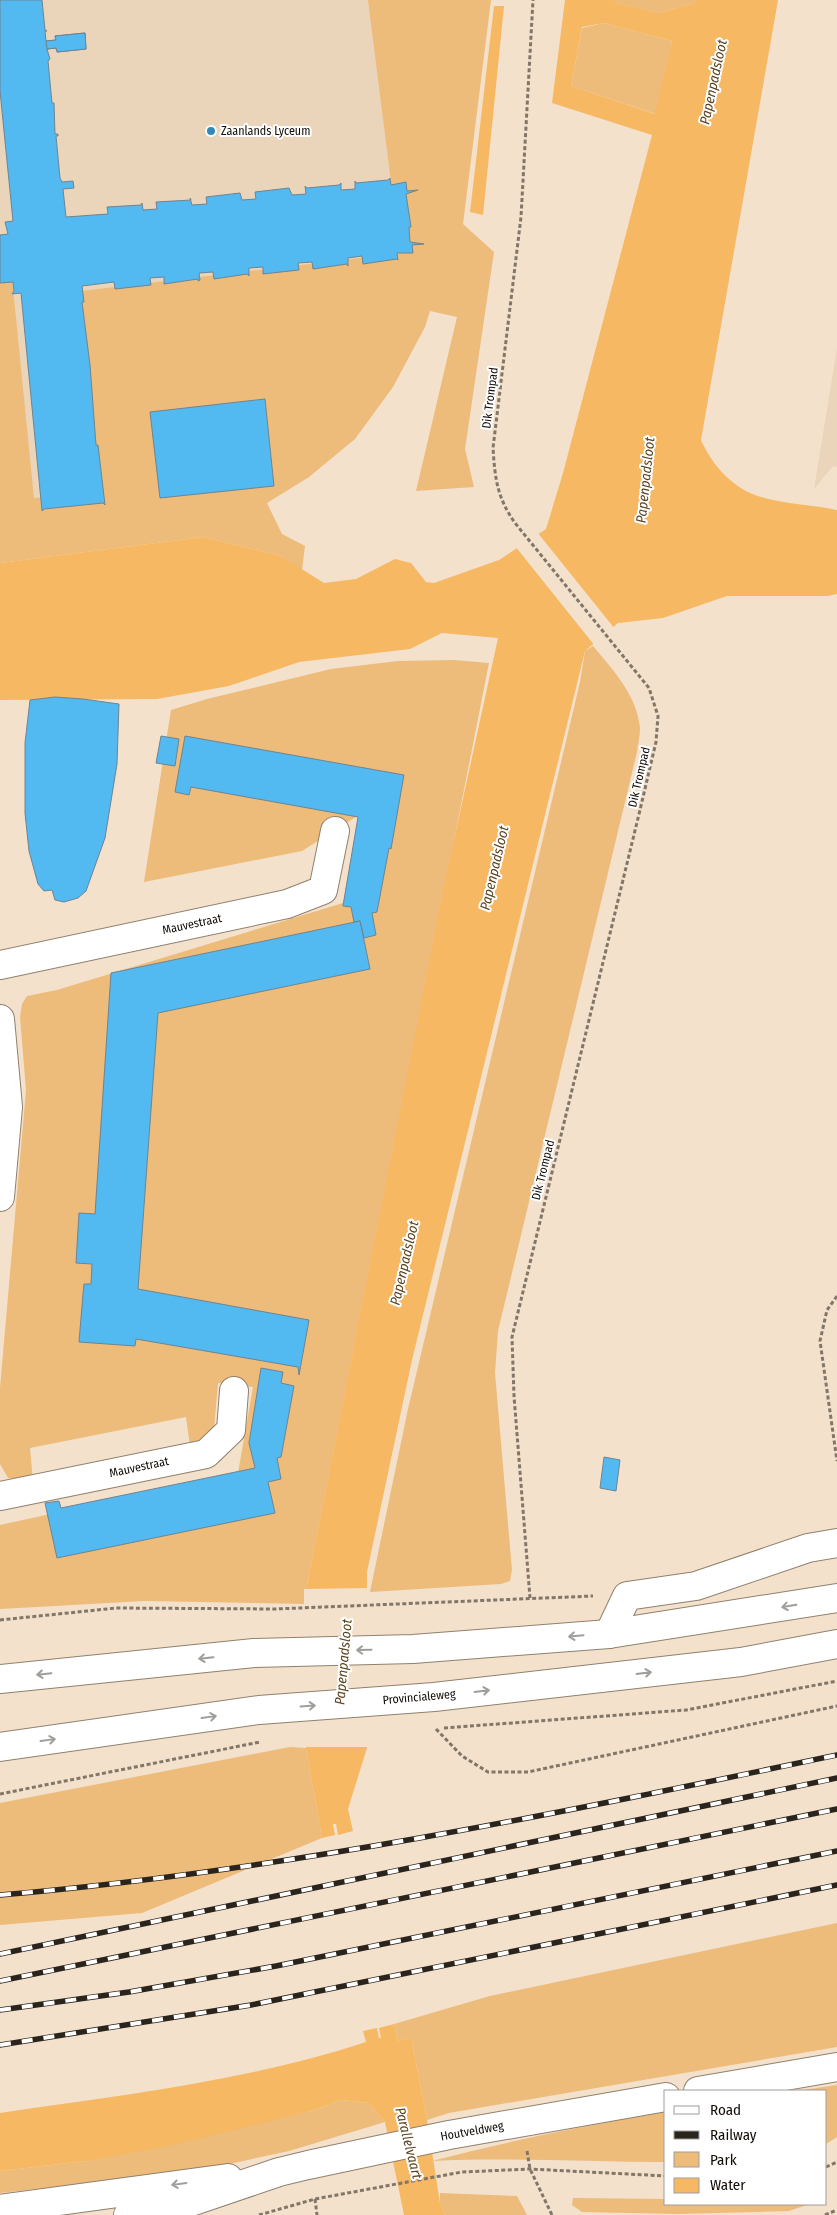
<svg xmlns="http://www.w3.org/2000/svg" width="837" height="2215" viewBox="0 0 837 2215" font-family="'Fira Sans Condensed',sans-serif">
<style>
.built{fill:#ebd5ba}
.green{fill:#edbb7a}
.water{fill:#f6b863;fill-rule:evenodd}
.pier{fill:#f3e1cc}
.building{fill:#52b9f1;stroke:#6e8493}
.lines{fill:none;stroke-linecap:round;stroke-linejoin:round}
.minor-casing{stroke:#90806d;stroke-width:30}
.major-casing{stroke:#90806d;stroke-width:30}
.path{stroke:#817668;stroke-width:3;stroke-dasharray:4 2.5;stroke-linecap:butt}
.minor{stroke:#fff;stroke-width:28}
.major{stroke:#fff;stroke-width:28}
.rail-casing{stroke:#2b241c;stroke-width:5.5}
.rail{stroke:#fff;stroke-width:4;stroke-dasharray:11;stroke-linecap:butt}
.oneway{stroke:#a09e9b}
.poi-dot{fill:#3089b7;stroke:#fff;stroke-width:2}
.labels{text-anchor:middle;stroke-width:4;stroke-linejoin:round;paint-order:stroke}
.poi-label{font-size:12px;fill:#120c06;stroke:#fff;text-anchor:start}
.street-label{font-size:12px;fill:#120c06;stroke:#fff}
.water-label{font-size:14px;font-style:italic;fill:#5a411d;stroke:#fff}
</style>
<rect width="100%" height="100%" fill="#f3e1cc"/>
<g class="built">
<path d="M 0,0 L 406,0 L 437,263 L 33,517 L 0,451 Z"/>
<path d="M 837,348 L 837,467 L 833,466 L 814,489 Z"/>
</g>
<g class="green">
<path d="M 368,0 L 491,0 L 463,224 L 494,252 L 465,449 L 474,487 L 416,491 L 457,317 L 430,311 L 425,327 L 393,387 L 355,439 L 309,477 L 267,503 L 282,534 L 305,546 L 302,570 L 281,556 L 203,537 L 0,563 L 0,280 L 12,278 L 34,498 L 89,494 L 73,292 L 403,253 L 393,198 Z"/>
<path d="M 613,0 L 695,0 L 694,3 L 659,13 L 615,3 Z"/>
<path d="M 604,23 L 672,41 L 656,114 L 571,86 L 582,28 Z"/>
<path d="M 593,646 C 613,670 637,695 640,728 C 640,735 638,744 637,752 L 498,1331 L 495,1373 L 512,1570 L 510,1581 L 501,1584 L 370,1592 L 408,1409 L 580,682 L 585,651 Z"/>
<path d="M 454,660 L 489,663 L 307,1585 L 307,1604 L 144,1601 L 0,1609 L 0,1525 L 238,1473 L 253,1387 L 218,1383 L 213,1441 L 190,1446 L 186,1417 L 30,1448 L 33,1481 L 8,1478 L 0,1464 L 0,1388 L 26,1090 L 20,1017 L 22,1004 L 27,996 L 57,990 L 343,903 L 359,815 L 302,851 L 144,882 L 171,710 L 207,699 L 331,669 L 398,661 Z"/>
<path d="M 290,1747 L 306,1748 L 322,1838 L 142,1913 L 0,1925 L 0,1803 Z"/>
<path d="M 837,1923 L 837,2047 L 449,2113 L 427,2120 L 411,2037 L 398,2041 L 394,2024 L 490,1996 Z"/>
<path d="M 837,2085 L 837,2137 L 826,2144 L 826,2091 L 796,2091 Z"/>
<path d="M 341,2100 L 369,2103 L 385,2122 L 289,2151 L 192,2172 L 0,2193 L 0,2171 L 86,2161 L 312,2111 Z"/>
<path d="M 666,2112 L 666,2162 C 588,2162 510,2157 432,2161 C 509,2141 587,2125 666,2112 Z"/>
<path d="M 440,2193 L 517,2196 L 527,2215 L 445,2215 L 440,2203 Z"/>
<path d="M 573,2198 L 666,2199 L 666,2204 L 810,2204 L 789,2211 L 679,2214 L 582,2212 L 572,2205 Z"/>
</g>
<g class="water">
<path d="M 565,0 L 613,0 L 616,3 L 659,13 L 694,3 L 695,0 L 778,0 L 701,440 C 712,465 733,489 761,497 C 783,504 813,505 837,510 L 837,594 L 828,596 L 727,596 L 663,618 L 618,623 L 585,651 L 412,1360 L 367,1572 L 367,1748 L 348,1809 L 353,1831 L 338,1835 L 336,1824 L 333,1824 L 335,1835 L 322,1838 L 306,1748 L 307,1585 L 447,872 L 498,638 L 442,633 L 410,649 L 299,662 L 229,686 L 157,699 L 0,700 L 0,563 L 203,537 L 281,556 L 324,583 L 356,579 L 395,559 L 411,563 L 426,582 L 434,583 L 499,560 L 546,529 L 563,473 L 652,135 L 552,103 ZM 604,23 L 672,41 L 655,114 L 571,86 L 582,27 Z"/>
<path d="M 494,6 L 504,6 L 483,215 L 470,212 Z"/>
<path d="M 394,2024 L 398,2041 L 411,2037 L 427,2120 L 440,2203 L 445,2215 L 404,2215 L 385,2122 L 369,2103 L 341,2100 L 312,2111 L 164,2147 L 86,2161 L 0,2171 L 0,2113 C 122,2095 248,2081 366,2042 L 363,2031 L 377,2028 L 379,2038 L 381,2038 L 379,2028 Z"/>
</g>
<g class="pier">
<path d="M 537,532 L 615,629 L 595,646 L 515,546 Z"/>
<path d="M 369,1588 L 370,1747 L 304,1747 L 304,1589 Z"/>
</g>
<g class="building">
<path d="M 0,0 L 42,0 L 45,30 L 47,31 L 45,31 L 46,41 L 56,40 L 55,36 L 85,33 L 86,49 L 57,52 L 56,48 L 47,49 L 50,59 L 48,61 L 52,103 L 54,103 L 55,134 L 58,134 L 58,136 L 56,136 L 60,178 L 62,182 L 73,181 L 74,188 L 63,189 L 66,217 L 108,214 L 107,207 L 141,205 L 142,203 L 143,210 L 157,209 L 156,202 L 191,200 L 190,198 L 192,205 L 207,204 L 206,197 L 240,193 L 242,200 L 256,199 L 255,192 L 289,188 L 292,195 L 306,194 L 305,186 L 307,188 L 339,185 L 341,183 L 341,190 L 355,189 L 355,181 L 356,183 L 388,180 L 390,178 L 391,185 L 406,182 L 407,191 L 418,190 L 406,194 L 411,227 L 409,227 L 410,242 L 424,244 L 412,245 L 413,253 L 397,253 L 398,260 L 397,259 L 363,264 L 362,256 L 348,258 L 348,266 L 347,264 L 313,269 L 312,262 L 298,263 L 299,270 L 263,274 L 263,267 L 249,268 L 249,276 L 247,274 L 214,279 L 213,272 L 199,273 L 200,280 L 198,281 L 198,279 L 164,284 L 164,277 L 150,278 L 151,285 L 115,289 L 114,282 L 82,286 L 84,302 L 82,302 L 90,365 L 96,445 L 98,445 L 105,505 L 103,503 L 44,509 L 42,511 L 21,293 L 12,294 L 14,291 L 13,282 L 0,283 L 0,235 L 8,234 L 5,222 L 13,221 L 0,91 Z"/>
<path d="M 85,33 L 86,49 L 57,52 L 56,48 L 47,49 L 46,41 L 56,40 L 55,36 Z"/>
<path d="M 265,399 L 274,486 L 160,498 L 150,412 Z"/>
<path d="M 55,697 L 83,699 L 119,704 L 117,764 L 105,838 L 86,891 L 78,898 L 64,902 L 55,900 L 52,890 L 44,891 L 38,884 L 29,851 L 25,813 L 25,743 L 30,700 Z"/>
<path d="M 161,736 L 179,739 L 175,766 L 156,763 Z"/>
<path d="M 185,736 L 404,775 L 391,849 L 389,848 L 377,912 L 372,913 L 376,935 L 364,938 L 360,921 L 354,922 L 351,907 L 343,906 L 358,817 L 191,787 L 189,795 L 175,792 Z"/>
<path d="M 360,921 L 370,969 L 158,1013 L 138,1289 L 309,1320 L 299,1375 L 298,1367 L 136,1339 L 135,1346 L 79,1342 L 83,1294 L 84,1284 L 91,1284 L 92,1264 L 76,1263 L 79,1213 L 95,1214 L 111,973 Z"/>
<path d="M 261,1368 L 283,1372 L 281,1383 L 294,1386 L 281,1457 L 277,1458 L 281,1479 L 268,1482 L 275,1513 L 57,1558 L 45,1503 L 59,1501 L 61,1508 L 255,1468 L 249,1443 Z"/>
<path d="M 604,1457 L 620,1460 L 616,1491 L 600,1488 Z"/>
</g>
<g class="lines">
<g class="minor-casing">
<g id="minor">
<path d="M 0,965 L 287,904 L 323,890 L 335,831"/>
<path d="M 0,1019 L 8,1107 L 0,1197"/>
<path d="M 0,1496 L 206,1454 L 231,1430 L 234,1391"/>
<path d="M 609,1634 L 627,1596 L 696,1586 L 808,1548 L 837,1543"/>
<path d="M 698,2091 L 837,2067"/>
<path d="M 0,2209 L 228,2178"/>
<path d="M 128,2215 L 176,2207 L 279,2172 L 308,2165 L 449,2135 L 666,2097"/>
</g>
</g>
<g class="major-casing">
<g id="major">
<path d="M 0,1679 L 254,1653 L 413,1649 L 609,1634 L 837,1598"/>
<path d="M 0,1747 L 259,1710 L 434,1697 L 741,1662 L 837,1644"/>
</g>
</g>
<g class="path">
<path d="M 837,1296 L 827,1310 L 820,1341 L 837,1461"/>
<path d="M 530,1598 L 514,1396 L 512,1337 L 640,810 L 656,742 L 658,716 L 649,688 L 515,523 C 497,497 495,479 493,448 L 521,217 L 533,0"/>
<path d="M 0,1620 L 116,1608 L 275,1609 L 593,1596"/>
<path d="M 444,1728 L 686,1710 L 837,1681"/>
<path d="M 436,1729 L 462,1756 L 488,1772 L 528,1772 L 837,1706"/>
<path d="M 0,1794 L 260,1742"/>
<path d="M 527,2151 L 530,2169 L 552,2215"/>
<path d="M 826,2167 L 837,2162"/>
<path d="M 315,2199 L 317,2215"/>
<path d="M 259,2215 L 315,2199 L 462,2172 L 530,2169 L 666,2176"/>
<path d="M 825,2215 L 837,2210"/>
</g>
<use href="#minor" class="minor"/>
<use href="#major" class="major"/>
<g class="rail-casing">
<g id="rail">
<path d="M 0,1895 C 283,1871 560,1813 837,1755"/>
<path d="M 0,1954 L 837,1778"/>
<path d="M 0,1981 L 837,1809"/>
<path d="M 0,2010 L 129,1992 L 276,1966 L 837,1851"/>
<path d="M 0,2045 L 251,2005 L 837,1885"/>
</g>
</g>
<use href="#rail" class="rail"/>
</g>
<defs><path id="oneway-shaft" d="M-6 0H5M1.5-3L5.5 0L1.5 3" fill="none" stroke-width="1.6" stroke-linecap="round" stroke-linejoin="round" transform="scale(1.25)"/></defs>
<g class="oneway">
<use href="#oneway-shaft" transform="translate(789 1606) rotate(171)"/>
<use href="#oneway-shaft" transform="translate(576 1636) rotate(175)"/>
<use href="#oneway-shaft" transform="translate(364 1650) rotate(179)"/>
<use href="#oneway-shaft" transform="translate(206 1658) rotate(174)"/>
<use href="#oneway-shaft" transform="translate(644 1673) rotate(-7)"/>
<use href="#oneway-shaft" transform="translate(44 1674) rotate(174)"/>
<use href="#oneway-shaft" transform="translate(482 1691) rotate(-7)"/>
<use href="#oneway-shaft" transform="translate(308 1706) rotate(-4)"/>
<use href="#oneway-shaft" transform="translate(209 1717) rotate(-8)"/>
<use href="#oneway-shaft" transform="translate(48 1740) rotate(-8)"/>
<use href="#oneway-shaft" transform="translate(179 2184) rotate(172)"/>
</g>
<circle class="poi-dot" cx="211" cy="131" r="5"/>
<g class="labels">
<g class="poi-label">
<text x="221" y="135">Zaanlands Lyceum</text>
</g>
<g class="street-label">
<text transform="translate(490 398) rotate(-83)" y="4">Dik Trompad</text>
<text transform="translate(639 777) rotate(-77)" y="4">Dik Trompad</text>
<text transform="translate(192 924) rotate(-12)" y="4">Mauvestraat</text>
<text transform="translate(543 1170) rotate(-76)" y="4">Dik Trompad</text>
<text transform="translate(139 1467) rotate(-12)" y="4">Mauvestraat</text>
<text transform="translate(419 1697) rotate(-5)" y="4">Provincialeweg</text>
<text transform="translate(472 2131) rotate(-10)" y="4">Houtveldweg</text>
</g>
<g class="water-label">
<text transform="translate(713 82) rotate(-78)" y="5">Papenpadsloot</text>
<text transform="translate(645 480) rotate(-84)" y="5">Papenpadsloot</text>
<text transform="translate(494 868) rotate(-77)" y="5">Papenpadsloot</text>
<text transform="translate(404 1263) rotate(-77)" y="5">Papenpadsloot</text>
<text transform="translate(343 1662) rotate(-85)" y="5">Papenpadsloot</text>
<text transform="translate(409 2143) rotate(76)" y="5">Parallelvaart</text>
</g>
</g>
<rect x="664" y="2090" width="162" height="115" fill="#ffffff" stroke="#a09e9b"/>
<rect x="674" y="2106" width="25" height="8" fill="#ffffff" stroke="#a09e9b"/>
<text x="710" y="2115" font-size="15" fill="#120c06">Road</text>
<rect x="674" y="2131" width="25" height="8" fill="#2b241c" stroke="#a09e9b"/>
<text x="710" y="2140" font-size="15" fill="#120c06">Railway</text>
<rect x="674" y="2152" width="25" height="15" fill="#edbb7a" stroke="#a09e9b"/>
<text x="710" y="2165" font-size="15" fill="#120c06">Park</text>
<rect x="674" y="2178" width="25" height="15" fill="#f6b863" stroke="#a09e9b"/>
<text x="710" y="2190" font-size="15" fill="#120c06">Water</text>
</svg>
